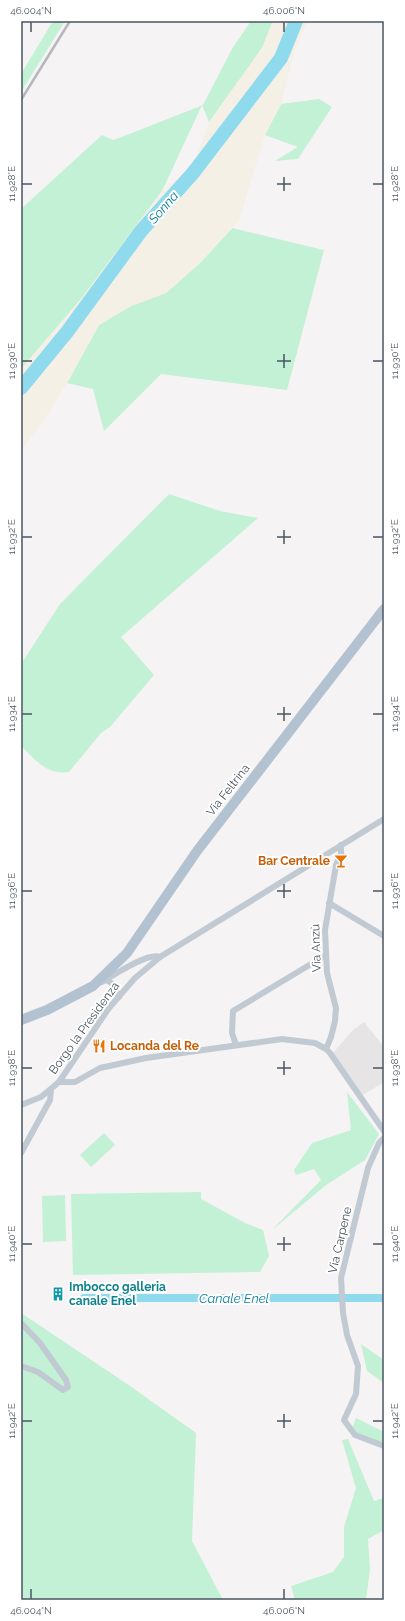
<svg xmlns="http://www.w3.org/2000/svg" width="405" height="1621" viewBox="0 0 405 1621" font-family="Raleway,sans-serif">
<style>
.education{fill:#e6e4e5}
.green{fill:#c3f1d5}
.sand{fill:#f5f0e5}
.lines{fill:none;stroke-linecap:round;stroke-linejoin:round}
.canal{stroke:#90daee;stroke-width:8}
.river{stroke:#90daee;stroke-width:14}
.street{stroke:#c1cad2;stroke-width:6}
.primary{stroke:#b3c2d1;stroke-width:10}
.rail{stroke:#b5b8bd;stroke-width:2.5}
.ticks{fill:none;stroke:#4a5661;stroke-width:1.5}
.labels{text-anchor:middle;stroke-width:4;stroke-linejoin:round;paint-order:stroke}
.street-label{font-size:12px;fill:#4a5661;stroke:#fff}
.food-label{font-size:12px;font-weight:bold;fill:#c56008;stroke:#fff;text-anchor:end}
.culture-label{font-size:12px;font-weight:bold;fill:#0d838f;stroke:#fff;text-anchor:start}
.water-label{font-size:13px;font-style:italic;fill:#0c7c9b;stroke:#fff}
.neatline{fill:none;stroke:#4a5661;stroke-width:1.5}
.ticks-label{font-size:10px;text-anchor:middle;fill:#4a5661}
</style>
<rect width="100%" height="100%" fill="#f5f3f3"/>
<path class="education" d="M 364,1022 L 384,1047 L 384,1082 L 363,1095 L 355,1086 L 332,1054 L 353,1030 Z"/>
<g class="green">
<path d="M 53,21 L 65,21 L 21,92 L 21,74 Z"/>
<path d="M 251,21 L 273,21 L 262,48 L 209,122 L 202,105 L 162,191 L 81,299 L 21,369 L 21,209 L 102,135 L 113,140 L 127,135 L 203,105 L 232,49 Z"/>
<path d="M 319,99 L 332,107 L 298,159 L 275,161 L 298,147 L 265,135 L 281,104 Z"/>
<path d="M 232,228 L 324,250 L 287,390 L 161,374 L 104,431 L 93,389 L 67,383 L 99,325 L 131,306 L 166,293 L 200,263 Z"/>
<path d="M 169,494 L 220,511 L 258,518 L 121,637 L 154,675 L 110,727 L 101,733 L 69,772 C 46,775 36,760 21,746 L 21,664 L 60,604 Z"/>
<path d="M 347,1092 L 379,1134 L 365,1160 L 326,1185 L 272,1230 L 321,1180 L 314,1169 L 296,1175 L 294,1170 L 312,1143 L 351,1130 Z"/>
<path d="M 104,1133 L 115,1145 L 91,1167 L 80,1155 Z"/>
<path d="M 201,1192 L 201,1199 L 245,1223 L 263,1230 L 269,1256 L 260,1272 L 73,1275 L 71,1194 Z"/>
<path d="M 65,1195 L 66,1241 L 43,1242 L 42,1196 Z"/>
<path d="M 21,1313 L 130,1386 L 196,1433 L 192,1541 L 223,1600 L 21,1600 Z"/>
<path d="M 361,1344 L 384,1360 L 384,1383 L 367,1371 Z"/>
<path d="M 356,1418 L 384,1432 L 384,1448 L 351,1431 Z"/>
<path d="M 348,1439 L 374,1501 L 384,1498 L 384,1530 L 368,1539 L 370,1569 L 366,1600 L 295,1600 L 291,1586 L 333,1572 L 344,1557 L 344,1527 L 356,1488 L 342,1440 Z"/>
</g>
<path class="sand" d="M 273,21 L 308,21 L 294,52 L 281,104 L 265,135 L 239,221 L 200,263 L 166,293 L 131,306 L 99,325 L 67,383 L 43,422 L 21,451 L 21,369 L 81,299 L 162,191 L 193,166 L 209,122 L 262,48 Z"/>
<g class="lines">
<path class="canal" d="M 84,1298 L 384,1298"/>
<path class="river" d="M 21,388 L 67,332 L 141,231 L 193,173 L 281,58 L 296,21"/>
<g class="street">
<path d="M 329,903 L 384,936"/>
<path d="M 105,980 C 113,981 116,990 119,997"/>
<path d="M 102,982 C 114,975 148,952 160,957"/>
<path d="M 236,1045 L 232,1033 L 233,1011 L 326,955"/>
<path d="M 326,1049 L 331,1037 L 335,1021 L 336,1008 L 327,973 L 325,930 L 336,865 L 341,854 L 341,845"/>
<path d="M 59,1082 L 75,1082 L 100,1068 L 146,1058 L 282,1039 L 315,1043 L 326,1049 L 330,1053 L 384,1131"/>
<path d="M 21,1105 L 41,1097 L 59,1082 L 109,1008 L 135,978 L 160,957 L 384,819"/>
<path d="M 384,1138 L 379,1143 L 368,1168 L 341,1278 L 343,1313 L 347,1335 L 358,1366 L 356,1394 L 344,1420 L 355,1435 L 384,1446"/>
<path d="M 21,1153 L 50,1100 L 51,1089"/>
<path d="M 21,1323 L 40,1343 L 66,1380 L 68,1387 L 63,1390 L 38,1372 L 21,1366"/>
</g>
<path class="primary" d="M 21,1020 L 47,1010 L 93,986 L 127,953 L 197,851 L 384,609"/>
<path class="rail" d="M 21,100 L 70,21"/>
</g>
<path class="ticks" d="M 31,22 L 31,32M 284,22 L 284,32M 284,177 L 284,191M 22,184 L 32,184M 277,184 L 291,184M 373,184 L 383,184M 284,354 L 284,368M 22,361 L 32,361M 277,361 L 291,361M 373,361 L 383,361M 284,530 L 284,544M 22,537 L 32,537M 277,537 L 291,537M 373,537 L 383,537M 284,707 L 284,721M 22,714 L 32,714M 277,714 L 291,714M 373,714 L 383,714M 284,884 L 284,898M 22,891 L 32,891M 277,891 L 291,891M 373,891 L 383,891M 284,1061 L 284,1075M 22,1068 L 32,1068M 277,1068 L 291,1068M 373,1068 L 383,1068M 284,1237 L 284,1251M 22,1244 L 32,1244M 277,1244 L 291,1244M 373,1244 L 383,1244M 284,1414 L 284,1428M 22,1421 L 32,1421M 277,1421 L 291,1421M 373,1421 L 383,1421M 31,1589 L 31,1599M 284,1589 L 284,1599"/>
<defs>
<g id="bar-bare" transform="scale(1.08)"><path d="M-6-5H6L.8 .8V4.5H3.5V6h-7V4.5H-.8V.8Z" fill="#e8710a" stroke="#fff" stroke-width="2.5" paint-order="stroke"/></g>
<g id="restaurant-bare" transform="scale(1.08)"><path d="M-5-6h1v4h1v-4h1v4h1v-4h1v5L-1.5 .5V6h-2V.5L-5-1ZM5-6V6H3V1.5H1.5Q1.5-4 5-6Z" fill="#e8710a" stroke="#fff" stroke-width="2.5" paint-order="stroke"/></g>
<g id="building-bare" transform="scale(1.08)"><path d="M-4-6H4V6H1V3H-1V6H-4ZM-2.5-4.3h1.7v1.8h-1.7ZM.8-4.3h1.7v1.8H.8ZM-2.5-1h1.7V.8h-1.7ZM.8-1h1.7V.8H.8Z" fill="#0f9aa8" stroke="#fff" stroke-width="2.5" paint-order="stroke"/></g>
</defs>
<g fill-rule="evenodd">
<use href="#bar-bare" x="341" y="861"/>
<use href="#restaurant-bare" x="99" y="1046"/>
<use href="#building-bare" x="58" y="1294"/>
</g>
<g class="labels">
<g class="street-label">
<text transform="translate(228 790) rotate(-52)" y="4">Via Feltrina</text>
<text transform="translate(316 948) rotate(-92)" y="4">Via Anzù</text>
<text transform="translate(84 1028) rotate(-54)" y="4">Borgo la Presidenza</text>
<text transform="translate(340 1240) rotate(-77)" y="4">Via Carpene</text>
</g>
<g class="food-label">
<text x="330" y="865">Bar Centrale</text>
<text x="110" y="1050" text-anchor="start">Locanda del Re</text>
</g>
<g class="culture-label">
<text x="69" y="1291">Imbocco galleria<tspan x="69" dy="14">canale Enel</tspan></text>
</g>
<g class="water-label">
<text transform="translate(163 207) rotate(-49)" y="5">Sonna</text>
<text x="234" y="1303">Canale Enel</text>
</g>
</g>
<rect width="405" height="1621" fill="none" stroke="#ffffff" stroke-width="44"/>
<rect x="22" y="22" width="361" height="1577" class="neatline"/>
<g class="ticks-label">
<text x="31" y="14">46.004°N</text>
<text x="284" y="14">46.006°N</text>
<text transform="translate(394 184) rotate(-90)" y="4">11.928°E</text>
<text transform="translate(11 184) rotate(-90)" y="4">11.928°E</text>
<text transform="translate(394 361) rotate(-90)" y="4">11.930°E</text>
<text transform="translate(11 361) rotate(-90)" y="4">11.930°E</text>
<text transform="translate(11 537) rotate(-90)" y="4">11.932°E</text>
<text transform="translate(394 537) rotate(-90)" y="4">11.932°E</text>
<text transform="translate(11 714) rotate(-90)" y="4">11.934°E</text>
<text transform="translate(394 714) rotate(-90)" y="4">11.934°E</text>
<text transform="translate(11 891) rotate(-90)" y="4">11.936°E</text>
<text transform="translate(394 891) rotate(-90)" y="4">11.936°E</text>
<text transform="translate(11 1068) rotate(-90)" y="4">11.938°E</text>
<text transform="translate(394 1068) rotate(-90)" y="4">11.938°E</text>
<text transform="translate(11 1244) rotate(-90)" y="4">11.940°E</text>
<text transform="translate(394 1244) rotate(-90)" y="4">11.940°E</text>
<text transform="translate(11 1421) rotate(-90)" y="4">11.942°E</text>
<text transform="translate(394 1421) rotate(-90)" y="4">11.942°E</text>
<text x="31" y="1614">46.004°N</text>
<text x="284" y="1614">46.006°N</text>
</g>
</svg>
